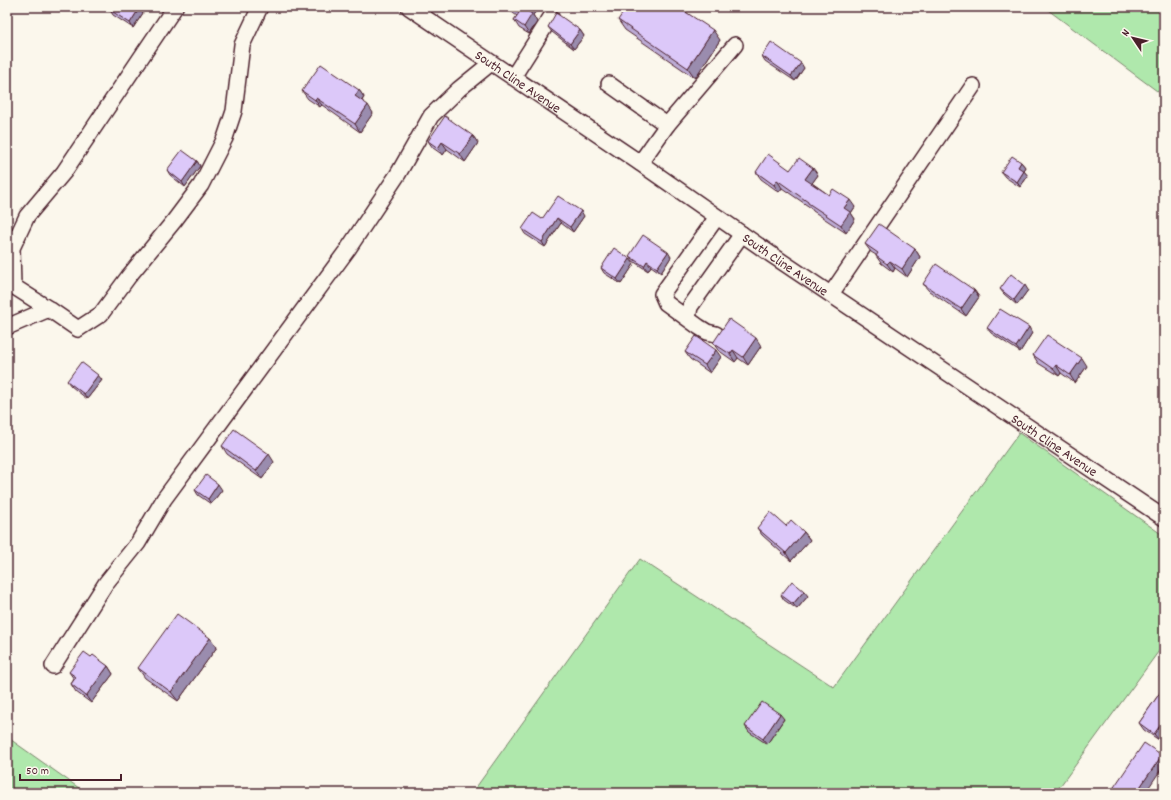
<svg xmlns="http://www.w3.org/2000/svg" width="1171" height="800" viewBox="0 0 1171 800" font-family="Dekko,sans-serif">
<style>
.green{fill:#afe8ac;stroke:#7c846c}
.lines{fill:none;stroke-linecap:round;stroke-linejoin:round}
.minor-casing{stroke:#4a1f2b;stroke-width:18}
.minor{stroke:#fbf7ec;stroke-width:15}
.wall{fill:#bdacd6;stroke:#4a1f2b}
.shaded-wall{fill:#9a8cae;stroke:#4a1f2b}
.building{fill:#dcc8f9;stroke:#4a1f2b}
.labels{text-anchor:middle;stroke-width:3;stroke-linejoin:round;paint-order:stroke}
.street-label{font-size:14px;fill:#4a1f2b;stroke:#fbf7ec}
</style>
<rect width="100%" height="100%" fill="#fbf7ec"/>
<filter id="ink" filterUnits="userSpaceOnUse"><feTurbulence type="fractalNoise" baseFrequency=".025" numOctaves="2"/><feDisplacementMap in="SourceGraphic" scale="8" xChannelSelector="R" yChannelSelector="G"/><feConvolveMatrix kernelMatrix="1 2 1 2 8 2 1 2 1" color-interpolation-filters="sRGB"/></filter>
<g filter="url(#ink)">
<g class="green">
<path d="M 1044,7 L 1164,7 L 1164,100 L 1161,94 Z"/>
<path d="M 1019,433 L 1164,536 L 1164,644 L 1055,793 L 472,793 L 640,559 L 834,687 Z"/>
<path d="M 7,737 L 86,793 L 7,793 Z"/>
</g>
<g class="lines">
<g class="minor-casing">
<g id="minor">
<path id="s1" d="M 409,7 L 640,163 L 772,255 L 1164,518"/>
<path d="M 513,77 L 551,17"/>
<path d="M 609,84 L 667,125 L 640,163"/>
<path d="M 667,125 L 735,45"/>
<path d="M 831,294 L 973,86"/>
<path d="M 49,309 L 13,286 L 12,248 L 27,216 L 64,172 L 175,7"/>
<path d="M 688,318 L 690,307 L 742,234"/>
<path d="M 7,327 L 49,309 L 78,329 L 101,314 L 129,276 L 174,221 L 201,185 L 225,138 L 234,111 L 242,45 L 260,7"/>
<path d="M 716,334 L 707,332 L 699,327 L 666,303 L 662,294 L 717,217"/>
<path d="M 53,666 L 106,583 L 138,543 L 164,499 L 348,249 L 398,174 L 431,116 L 459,89 L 491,63"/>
</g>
</g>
<use href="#minor" class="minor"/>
</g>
<g class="wall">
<path d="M 505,7 L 539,7 L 533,15 L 537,22 L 529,34 L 519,28 L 514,20 L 517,16 Z"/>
<path d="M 110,10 L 145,10 L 133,28 L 113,15 Z"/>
<path d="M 686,12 L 720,40 L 695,78 L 625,30 L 618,20 Z"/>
<path d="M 548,27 L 580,30 L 584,36 L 574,49 L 552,32 Z"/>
<path d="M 762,56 L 804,68 L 795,81 L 765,61 Z"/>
<path d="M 359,90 L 364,97 L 362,101 L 373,113 L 360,132 L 322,105 L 320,107 L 308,99 L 302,91 Z"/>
<path d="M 473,136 L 478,143 L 465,162 L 447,149 L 443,155 L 433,148 L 428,141 Z"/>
<path d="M 197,161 L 200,166 L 185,187 L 170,175 L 167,170 Z"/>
<path d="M 1021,162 L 1025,167 L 1023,170 L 1028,176 L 1020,187 L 1005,177 L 1001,172 Z"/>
<path d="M 790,170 L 818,175 L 812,183 L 829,195 L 855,207 L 851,213 L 855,219 L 846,233 L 813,211 L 811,208 L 782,188 L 779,192 L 761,179 L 756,172 Z"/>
<path d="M 584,216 L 573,232 L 561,223 L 545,247 L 525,234 L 522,229 L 542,219 Z"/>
<path d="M 865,244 L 915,249 L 920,257 L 907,277 L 895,268 L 893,272 L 881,263 L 876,256 L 876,255 L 871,252 Z"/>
<path d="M 629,256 L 671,257 L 661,273 L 651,266 L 648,271 L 633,261 Z"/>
<path d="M 634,264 L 621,284 L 604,273 L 601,268 Z"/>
<path d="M 923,284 L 974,290 L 979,297 L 966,316 L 929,291 Z"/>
<path d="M 1000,289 L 1028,290 L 1017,305 L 1004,294 Z"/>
<path d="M 987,328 L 1032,333 L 1020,352 L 991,333 Z"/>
<path d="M 713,343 L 761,346 L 748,365 L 738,358 L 735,362 L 718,350 Z"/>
<path d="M 685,352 L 721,357 L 710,373 L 690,359 Z"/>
<path d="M 1033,355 L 1087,366 L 1075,383 L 1061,373 L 1059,376 L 1038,363 Z"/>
<path d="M 102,380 L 87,399 L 71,386 L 67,381 Z"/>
<path d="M 222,446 L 274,462 L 262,479 L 227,454 Z"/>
<path d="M 195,490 L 222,490 L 211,504 L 198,495 Z"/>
<path d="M 786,526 L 804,532 L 810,540 L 791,561 L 762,535 L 757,528 Z"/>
<path d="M 781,595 L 808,596 L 797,609 L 784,600 Z"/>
<path d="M 217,647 L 178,701 L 145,678 L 138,668 Z"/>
<path d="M 91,657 L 108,666 L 113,674 L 91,703 L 76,692 L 71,684 L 74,679 L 69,672 Z"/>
<path d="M 1164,687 L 1164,733 L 1159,740 L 1144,730 L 1139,723 Z"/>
<path d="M 784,719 L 767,744 L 749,732 L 745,726 Z"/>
</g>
<g class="shaded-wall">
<path d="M 140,7 L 143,7 L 145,10 L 133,28 L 130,23 Z"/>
<path d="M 528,7 L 539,7 L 533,15 L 537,22 L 529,34 L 524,27 L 526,10 Z"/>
<path d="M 677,7 L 683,7 L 686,12 L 684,16 Z"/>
<path d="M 580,30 L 584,36 L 574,49 L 570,44 Z"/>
<path d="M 713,30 L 720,40 L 695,78 L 688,68 Z"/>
<path d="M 801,63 L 804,68 L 795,81 L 791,76 Z"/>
<path d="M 359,90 L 364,97 L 360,104 L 355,96 Z"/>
<path d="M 316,98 L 322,105 L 320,107 L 315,100 Z"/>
<path d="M 368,105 L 373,113 L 360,132 L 355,124 Z"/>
<path d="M 473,136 L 478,143 L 465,162 L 460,154 Z"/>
<path d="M 442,142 L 447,149 L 443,155 L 438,148 Z"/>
<path d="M 197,161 L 200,166 L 185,187 L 182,182 Z"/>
<path d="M 1021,162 L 1025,167 L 1022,172 L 1018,167 Z"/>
<path d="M 813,168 L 818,175 L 810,186 L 805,179 Z"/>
<path d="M 1024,171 L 1028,176 L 1020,187 L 1017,182 Z"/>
<path d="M 777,180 L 782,188 L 779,192 L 774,185 Z"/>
<path d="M 850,200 L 855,207 L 851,213 L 855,219 L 846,233 L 841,225 L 844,208 Z"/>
<path d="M 581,211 L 584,216 L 573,232 L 570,227 Z"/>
<path d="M 557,218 L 561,223 L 545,247 L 542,242 Z"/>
<path d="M 915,249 L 920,257 L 907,277 L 902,269 Z"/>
<path d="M 668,252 L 671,257 L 661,273 L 657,268 Z"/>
<path d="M 630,259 L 634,264 L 621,284 L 617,279 Z"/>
<path d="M 647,261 L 651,266 L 648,271 L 644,266 Z"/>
<path d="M 890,261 L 895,268 L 893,272 L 887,264 Z"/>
<path d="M 1025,285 L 1028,290 L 1017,305 L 1014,300 Z"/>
<path d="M 974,290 L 979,297 L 966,316 L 961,309 Z"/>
<path d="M 1029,327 L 1032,333 L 1020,352 L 1016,347 Z"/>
<path d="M 756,338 L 761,346 L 748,365 L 743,357 Z"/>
<path d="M 716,350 L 721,357 L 710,373 L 705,365 Z"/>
<path d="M 733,350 L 738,358 L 735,362 L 730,354 Z"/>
<path d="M 1082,358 L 1087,366 L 1075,383 L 1070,375 Z"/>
<path d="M 1056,365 L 1061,373 L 1059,376 L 1053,369 Z"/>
<path d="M 98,375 L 102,380 L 87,399 L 84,394 Z"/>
<path d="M 269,454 L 274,462 L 262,479 L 256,471 Z"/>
<path d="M 218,484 L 222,490 L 211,504 L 208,499 Z"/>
<path d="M 804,532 L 810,540 L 791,561 L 786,553 Z"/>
<path d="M 804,591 L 808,596 L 797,609 L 793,604 Z"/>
<path d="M 210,638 L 217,647 L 178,701 L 171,692 Z"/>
<path d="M 108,666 L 113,674 L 91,703 L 86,696 Z"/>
<path d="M 780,714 L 784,719 L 767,744 L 763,739 Z"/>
<path d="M 1162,723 L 1164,726 L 1164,733 L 1159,740 L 1154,734 Z"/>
<path d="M 1162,755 L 1164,759 L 1164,765 L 1145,793 L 1136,793 Z"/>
</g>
<g class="building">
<path d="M 112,7 L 140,7 L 130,23 L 110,10 Z"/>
<path d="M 510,7 L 528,7 L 526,10 L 532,14 L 524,27 L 514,20 L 519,13 Z"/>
<path d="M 627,7 L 678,7 L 713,30 L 688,68 L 618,20 Z"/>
<path d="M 556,13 L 580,30 L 570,44 L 548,27 Z"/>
<path d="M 771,42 L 801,63 L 791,76 L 762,56 Z"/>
<path d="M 321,64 L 359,90 L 355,96 L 368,105 L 355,124 L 316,98 L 315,100 L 302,91 Z"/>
<path d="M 445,116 L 473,136 L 460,154 L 442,142 L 438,148 L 428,141 Z"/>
<path d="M 182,150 L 197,161 L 182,182 L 167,170 Z"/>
<path d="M 768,154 L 790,170 L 799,158 L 813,168 L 805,179 L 829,195 L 833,189 L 850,200 L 844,208 L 850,212 L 841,225 L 808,203 L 808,202 L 777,180 L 774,185 L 756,172 Z"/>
<path d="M 1012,156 L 1021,162 L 1018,167 L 1024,171 L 1017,182 L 1001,172 Z"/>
<path d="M 558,196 L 581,211 L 570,227 L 557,218 L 542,242 L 522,229 L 533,213 L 542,219 Z"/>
<path d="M 879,224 L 915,249 L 902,269 L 890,261 L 887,264 L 876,256 L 878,253 L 865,244 Z"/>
<path d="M 643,235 L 668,252 L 657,268 L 647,261 L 644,266 L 629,256 Z"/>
<path d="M 614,248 L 630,259 L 617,279 L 601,268 Z"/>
<path d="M 936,264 L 974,290 L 961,309 L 923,284 Z"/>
<path d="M 1011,274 L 1025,285 L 1014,300 L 1000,289 Z"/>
<path d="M 1000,309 L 1029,327 L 1016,347 L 987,328 Z"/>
<path d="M 729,319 L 756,338 L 743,357 L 733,350 L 730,354 L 713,343 Z"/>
<path d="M 1047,335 L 1082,358 L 1070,375 L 1056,365 L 1053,369 L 1033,355 Z"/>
<path d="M 696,336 L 716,350 L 705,365 L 685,352 Z"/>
<path d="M 81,362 L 98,375 L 84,394 L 67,381 Z"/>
<path d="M 234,429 L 269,454 L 256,471 L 222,446 Z"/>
<path d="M 206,475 L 218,484 L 208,499 L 195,490 Z"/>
<path d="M 770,512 L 786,526 L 791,520 L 804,532 L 786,553 L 757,528 Z"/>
<path d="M 792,581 L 804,591 L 793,604 L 781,595 Z"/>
<path d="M 177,614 L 210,638 L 171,692 L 138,668 Z"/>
<path d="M 84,652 L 91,657 L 93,655 L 108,666 L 86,696 L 71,684 L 76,677 L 69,672 Z"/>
<path d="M 1164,687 L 1164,724 L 1162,723 L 1154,734 L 1139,723 Z"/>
<path d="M 762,702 L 780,714 L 763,739 L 745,726 Z"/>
<path d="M 1144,743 L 1162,755 L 1136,793 L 1110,793 Z"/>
</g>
</g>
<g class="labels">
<g class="street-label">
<text dy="5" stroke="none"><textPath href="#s1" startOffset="132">South Cline Avenue</textPath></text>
<text dy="5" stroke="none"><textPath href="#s1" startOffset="456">South Cline Avenue</textPath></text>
<text dy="5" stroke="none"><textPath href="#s1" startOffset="780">South Cline Avenue</textPath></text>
</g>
</g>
<rect width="1171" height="800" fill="none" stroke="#fbf7ec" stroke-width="24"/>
<rect x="12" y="12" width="1147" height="776" fill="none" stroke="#4a1f2b" stroke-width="1.5" filter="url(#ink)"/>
<g transform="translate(1133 38) rotate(305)" stroke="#fbf7ec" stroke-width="3" paint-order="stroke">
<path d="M0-3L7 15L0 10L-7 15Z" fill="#4a1f2b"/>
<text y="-6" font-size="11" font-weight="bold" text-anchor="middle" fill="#4a1f2b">N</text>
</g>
<path d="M20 774v6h101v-6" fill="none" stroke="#4a1f2b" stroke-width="2"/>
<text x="26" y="774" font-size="12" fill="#4a1f2b" stroke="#fbf7ec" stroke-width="3" paint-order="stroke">50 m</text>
</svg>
